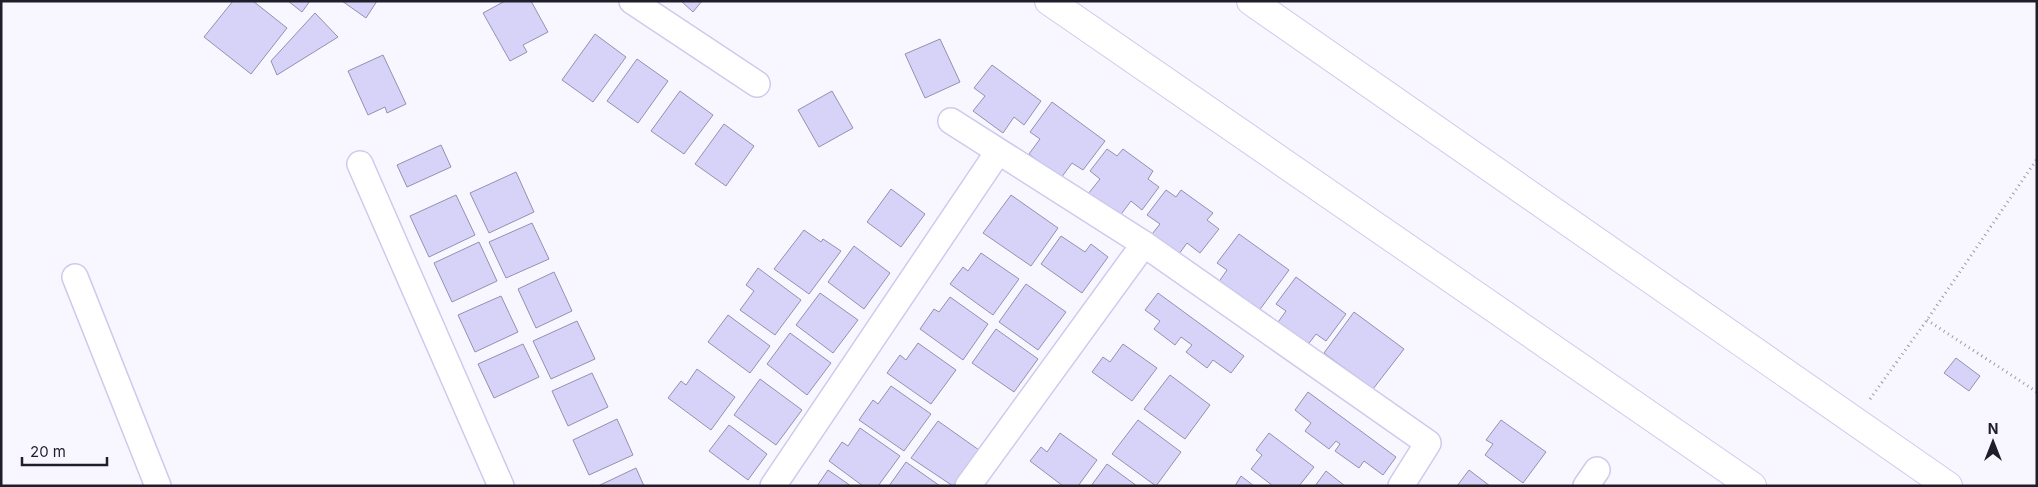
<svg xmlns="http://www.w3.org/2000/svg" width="2038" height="487" viewBox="0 0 2038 487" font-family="Inter,sans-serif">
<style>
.building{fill:#d7d2f8;stroke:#9490b1}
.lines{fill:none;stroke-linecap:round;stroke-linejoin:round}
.street-casing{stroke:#cfcaed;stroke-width:28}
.highway-casing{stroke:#cfcaed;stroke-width:30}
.path{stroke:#9b99a3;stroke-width:3;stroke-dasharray:1 4;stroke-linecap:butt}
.street{stroke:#fff;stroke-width:25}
.highway{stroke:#fff;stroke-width:28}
</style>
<rect width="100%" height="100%" fill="#f8f7ff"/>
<g class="building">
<path d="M 233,1 L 253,1 L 287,28 L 251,74 L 204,37 Z"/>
<path d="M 288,1 L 310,1 L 302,12 Z"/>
<path d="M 342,1 L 377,1 L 366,18 Z"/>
<path d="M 505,1 L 531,1 L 548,32 L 523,45 L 527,52 L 510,61 L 483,13 Z"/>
<path d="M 681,1 L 702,1 L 693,12 Z"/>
<path d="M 315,13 L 338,37 L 277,75 L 271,61 Z"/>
<path d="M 595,34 L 626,57 L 593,102 L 562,80 Z"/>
<path d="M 940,39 L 960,82 L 925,98 L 905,54 Z"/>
<path d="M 383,55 L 406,104 L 387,113 L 385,107 L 368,115 L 348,71 Z"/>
<path d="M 637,59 L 668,81 L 638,123 L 607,101 Z"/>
<path d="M 992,65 L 1041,101 L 1024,125 L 1014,117 L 1003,133 L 973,111 L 985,96 L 974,88 Z"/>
<path d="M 680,91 L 713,115 L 684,154 L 651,131 Z"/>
<path d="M 832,91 L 853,128 L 819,147 L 798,110 Z"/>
<path d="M 1052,102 L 1105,141 L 1083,170 L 1072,163 L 1061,178 L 1029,154 L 1040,139 L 1030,132 Z"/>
<path d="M 724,124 L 754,146 L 726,186 L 695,164 Z"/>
<path d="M 441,145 L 451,167 L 407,187 L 397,165 Z"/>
<path d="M 1107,149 L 1117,156 L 1123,149 L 1153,171 L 1148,179 L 1159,187 L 1142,210 L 1131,201 L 1119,217 L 1088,194 L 1100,179 L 1090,171 Z"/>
<path d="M 516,172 L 534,212 L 489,233 L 470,193 Z"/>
<path d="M 891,189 L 925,214 L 901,247 L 867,222 Z"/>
<path d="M 1166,190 L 1176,197 L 1181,190 L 1213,213 L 1207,220 L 1219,229 L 1200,253 L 1187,243 L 1176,258 L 1149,238 L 1160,224 L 1147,215 Z"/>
<path d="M 456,195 L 475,235 L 429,257 L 410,216 Z"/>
<path d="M 1011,195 L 1058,228 L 1031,266 L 983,233 Z"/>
<path d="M 532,223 L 549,259 L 506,278 L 489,242 Z"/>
<path d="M 804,230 L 821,242 L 823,239 L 841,251 L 809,294 L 774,269 Z"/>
<path d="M 1239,234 L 1289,270 L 1258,312 L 1218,283 L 1227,270 L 1217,263 Z"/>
<path d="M 1061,236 L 1085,252 L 1091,244 L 1108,257 L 1082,293 L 1041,264 Z"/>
<path d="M 479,242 L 497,281 L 452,302 L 434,263 Z"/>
<path d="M 854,246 L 890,273 L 864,309 L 828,282 Z"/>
<path d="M 981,253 L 1019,279 L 993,315 L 950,284 L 963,267 L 968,271 Z"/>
<path d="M 758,268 L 801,300 L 775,335 L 740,310 L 754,291 L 746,285 Z"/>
<path d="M 554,272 L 572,311 L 536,328 L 518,289 Z"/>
<path d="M 1296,277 L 1346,314 L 1326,341 L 1316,334 L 1306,347 L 1276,325 L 1286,311 L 1276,304 Z"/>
<path d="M 1026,284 L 1066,312 L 1038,350 L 999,322 Z"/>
<path d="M 820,293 L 858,320 L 833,353 L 796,325 Z"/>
<path d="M 1158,293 L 1244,356 L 1231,373 L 1213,360 L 1207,368 L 1186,352 L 1192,345 L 1181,337 L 1175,345 L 1154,329 L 1160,321 L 1145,310 Z"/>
<path d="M 501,296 L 518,332 L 475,352 L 458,315 Z"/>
<path d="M 950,297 L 988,324 L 963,360 L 920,329 L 934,309 L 939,312 Z"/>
<path d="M 1354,312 L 1404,349 L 1373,389 L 1324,353 Z"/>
<path d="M 728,315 L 770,346 L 750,373 L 708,342 Z"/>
<path d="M 577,321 L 595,359 L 551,379 L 533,341 Z"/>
<path d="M 996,329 L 1038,359 L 1014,392 L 972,363 Z"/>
<path d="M 790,333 L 831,363 L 807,395 L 767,364 Z"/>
<path d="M 918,343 L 956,370 L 931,404 L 887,373 L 900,355 L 906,360 Z"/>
<path d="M 523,344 L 539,377 L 494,398 L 478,364 Z"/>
<path d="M 1123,344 L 1157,368 L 1132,401 L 1092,372 L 1103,357 L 1110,362 Z"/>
<path d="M 1956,358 L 1980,376 L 1969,391 L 1944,373 Z"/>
<path d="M 697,369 L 735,397 L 711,430 L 668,398 L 681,381 L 686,385 Z"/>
<path d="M 592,373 L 608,407 L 568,426 L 552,391 Z"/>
<path d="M 1170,375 L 1210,405 L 1185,439 L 1144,409 Z"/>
<path d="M 760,379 L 802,410 L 776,445 L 734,415 Z"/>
<path d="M 891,386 L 931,414 L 904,451 L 859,420 L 873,400 L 878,404 Z"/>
<path d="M 1308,392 L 1396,457 L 1383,475 L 1364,461 L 1359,468 L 1335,451 L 1340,444 L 1336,441 L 1329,449 L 1305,431 L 1311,423 L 1295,410 Z"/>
<path d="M 617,419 L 633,455 L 589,475 L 573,440 Z"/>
<path d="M 1138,420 L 1181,452 L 1156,486 L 1112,454 Z"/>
<path d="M 1501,420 L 1546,452 L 1523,483 L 1485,455 L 1493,444 L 1486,440 Z"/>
<path d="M 938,421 L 979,450 L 953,486 L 911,458 Z"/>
<path d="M 729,425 L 767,454 L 748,480 L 709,451 Z"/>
<path d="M 860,428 L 900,456 L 878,486 L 863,486 L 829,461 L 842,442 L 848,446 Z"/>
<path d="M 1060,433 L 1097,460 L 1078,486 L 1063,486 L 1030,461 L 1041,447 L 1047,452 Z"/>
<path d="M 1269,433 L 1314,467 L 1299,486 L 1273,486 L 1251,469 L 1262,455 L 1256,450 Z"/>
<path d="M 906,462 L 940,486 L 889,486 Z"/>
<path d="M 1107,464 L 1137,486 L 1091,486 Z"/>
<path d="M 636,468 L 644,486 L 598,486 Z"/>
<path d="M 828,470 L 851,486 L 817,486 Z"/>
<path d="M 1469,470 L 1490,486 L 1457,486 Z"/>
<path d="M 1326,471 L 1345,486 L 1315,486 Z"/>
<path d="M 1241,476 L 1254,486 L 1235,486 Z"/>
</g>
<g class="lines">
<g class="street-casing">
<g id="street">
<path d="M 632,1 L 757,84"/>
<path d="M 951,121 L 1144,244 L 1428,443 L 1401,486"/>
<path d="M 360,164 L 501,486"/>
<path d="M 75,277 L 158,486"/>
<path d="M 773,486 L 998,152"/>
<path d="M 968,486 L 1144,244"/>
<path d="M 1586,486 L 1597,470"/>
</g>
</g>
<g class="highway-casing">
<g id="highway">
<path d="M 1049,1 L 1752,486"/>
<path d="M 1251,1 L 1948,486"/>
</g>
</g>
<g class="path">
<path d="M 1927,320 L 2037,392"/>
<path d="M 1870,399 L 1927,320 L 2037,159"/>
</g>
<use href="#street" class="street"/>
<use href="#highway" class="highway"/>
</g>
<rect width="2038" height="487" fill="none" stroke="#201e2b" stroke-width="5"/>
<g transform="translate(1993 442)" stroke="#f8f7ff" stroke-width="4" paint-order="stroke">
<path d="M0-4L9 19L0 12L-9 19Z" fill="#201e2b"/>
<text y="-8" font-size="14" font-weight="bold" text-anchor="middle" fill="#201e2b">N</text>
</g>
<path d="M22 457v8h85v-8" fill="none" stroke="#201e2b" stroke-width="2.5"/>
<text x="30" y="457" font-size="15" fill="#201e2b" stroke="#f8f7ff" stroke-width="4" paint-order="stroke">20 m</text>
</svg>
